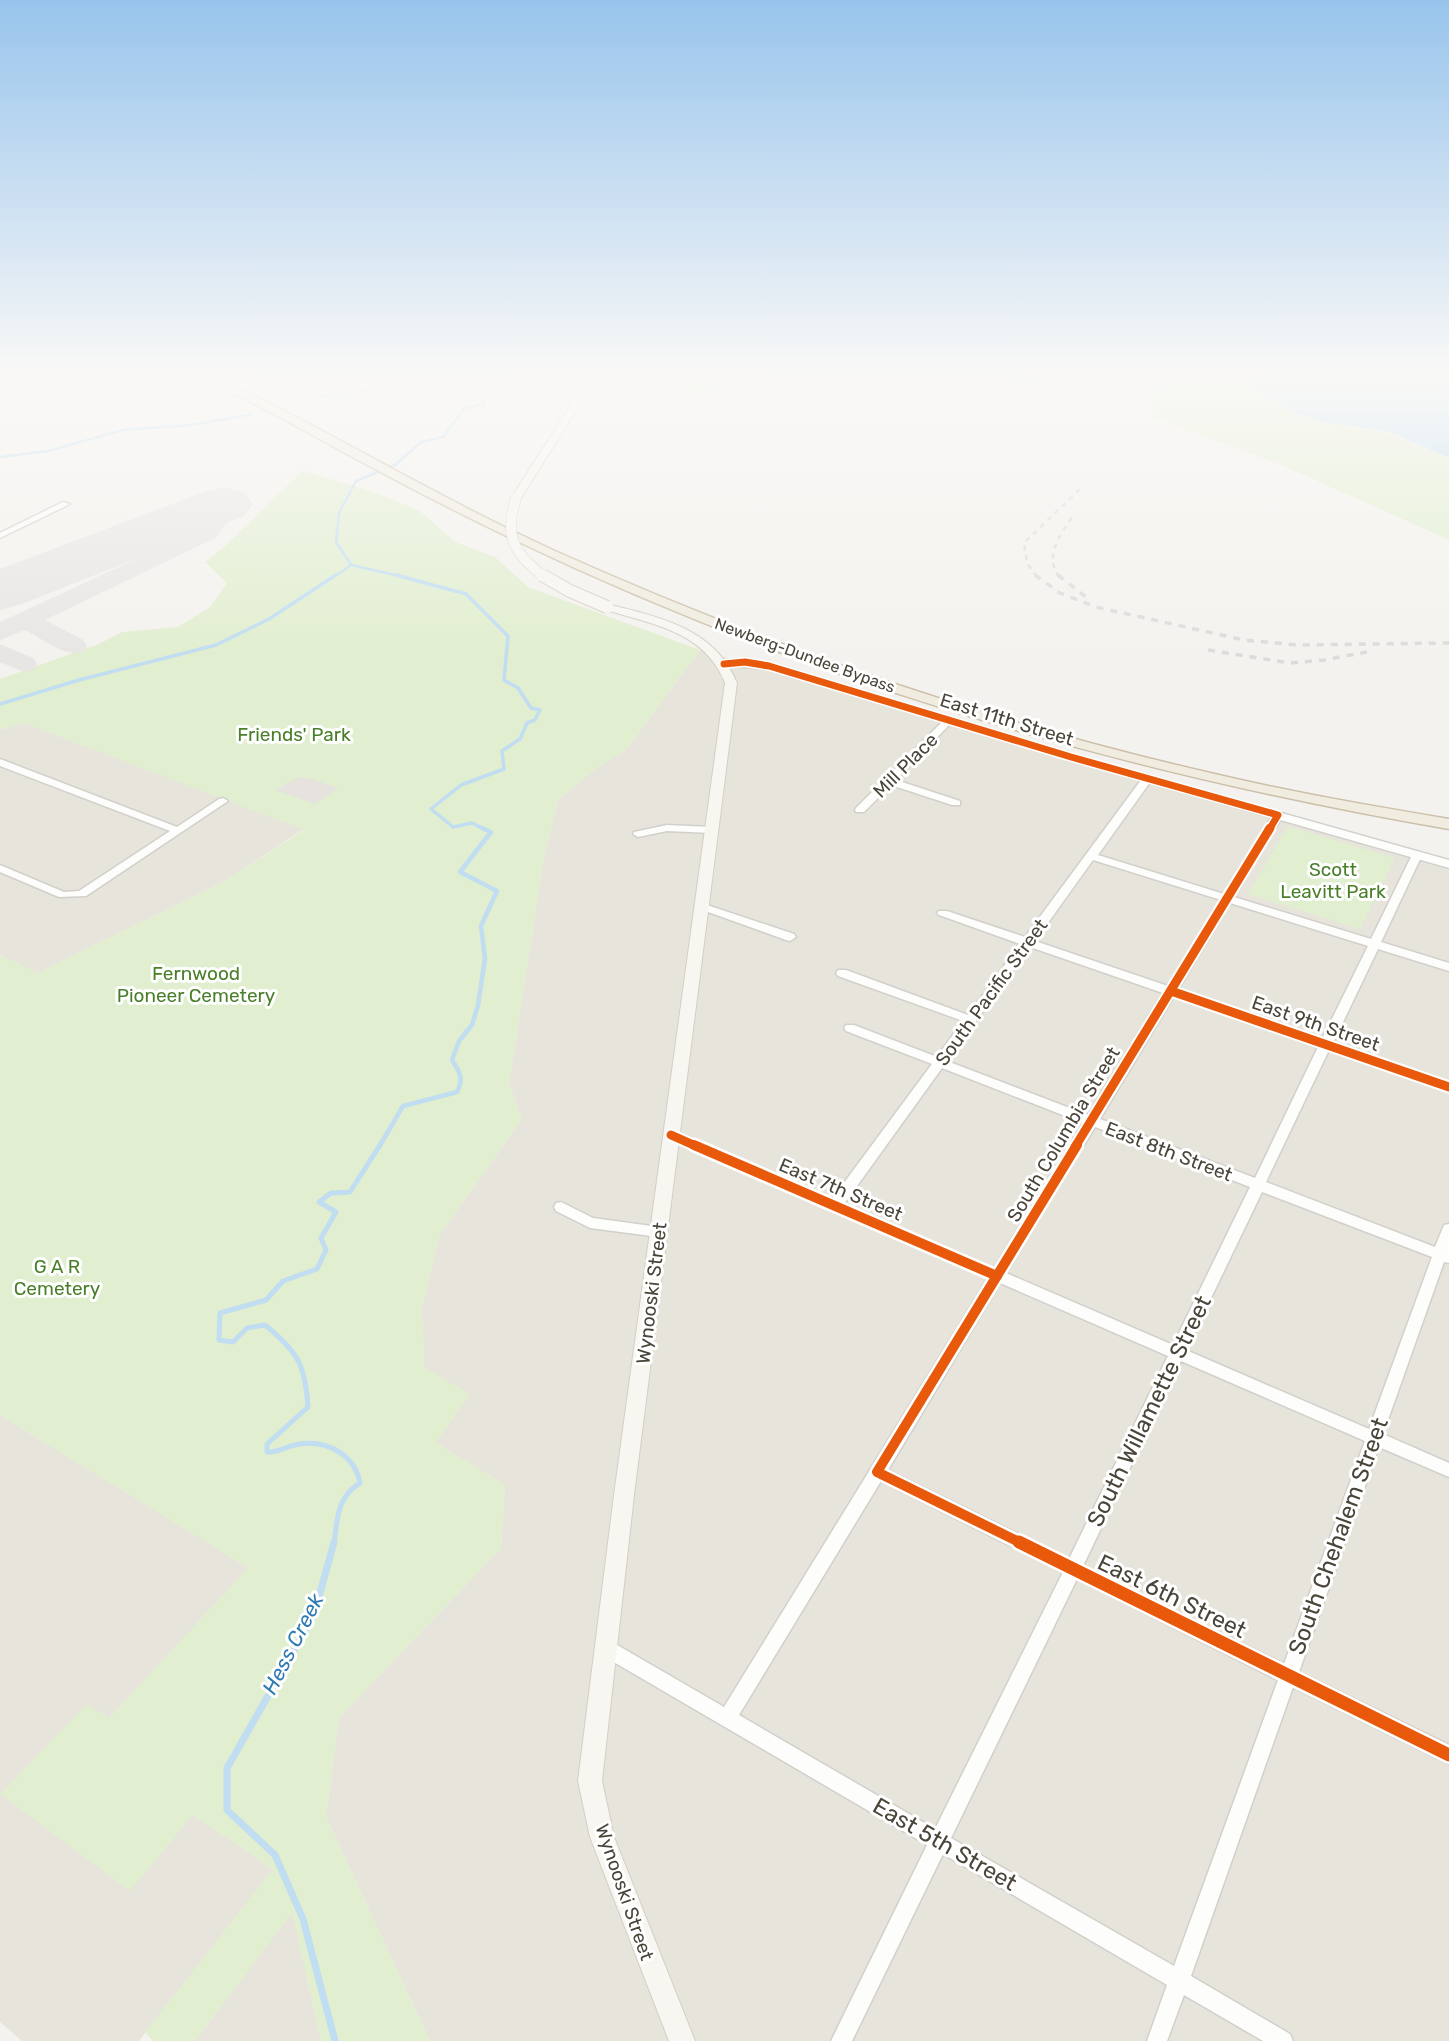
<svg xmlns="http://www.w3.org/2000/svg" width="1449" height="2041" viewBox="0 0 1449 2041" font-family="Rubik,sans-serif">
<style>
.residential{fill:#e7e4dc}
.green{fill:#e1eecf}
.parking{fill:#e6e3df}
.water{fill:#c0ddf1}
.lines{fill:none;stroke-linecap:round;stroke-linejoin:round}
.stream-far4{stroke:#c0ddf1;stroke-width:2.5}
.stream-far3{stroke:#c0ddf1;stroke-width:3.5}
.stream-far2{stroke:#c0ddf1;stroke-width:4.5}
.stream-far1{stroke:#c0ddf1;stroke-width:5}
.stream{stroke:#c0ddf1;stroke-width:7}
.taxiway{fill:#e8e6e4;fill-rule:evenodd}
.runway{fill:#e8e6e4;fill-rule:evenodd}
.minor-casing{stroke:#d2d0cb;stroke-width:3}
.tertiary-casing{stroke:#d2d0cb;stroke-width:3}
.secondary-casing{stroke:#d3cfc5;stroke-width:2}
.trunk-casing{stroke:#ccbfa9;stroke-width:3}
.minor{fill:#fdfdfc;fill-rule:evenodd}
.tertiary{fill:#fdfdfc;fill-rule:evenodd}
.secondary{fill:#f7f6f1;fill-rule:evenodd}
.trunk{fill:#f0ece0;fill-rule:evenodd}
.rail-far1{stroke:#dbdbda;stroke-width:2.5;stroke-dasharray:5 5;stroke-linecap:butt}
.rail{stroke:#dbdbda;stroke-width:3.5;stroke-dasharray:7 7;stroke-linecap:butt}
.secondary-bridge-far1-casing{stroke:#d3cfc5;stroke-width:11;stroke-linecap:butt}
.secondary-bridge-casing{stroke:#d3cfc5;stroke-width:14;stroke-linecap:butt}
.secondary-bridge-far1{stroke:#f7f6f1;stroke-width:10}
.secondary-bridge{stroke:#f7f6f1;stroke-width:12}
.cycleway-far3-casing{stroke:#fff;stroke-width:10}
.cycleway-far2-casing{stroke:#fff;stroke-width:13}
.cycleway-far1-casing{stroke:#fff;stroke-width:15}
.cycleway-casing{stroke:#fff;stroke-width:18}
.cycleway-far3{stroke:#e8590c;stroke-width:7}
.cycleway-far2{stroke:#e8590c;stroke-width:9}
.cycleway-far1{stroke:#e8590c;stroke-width:10}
.cycleway{stroke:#e8590c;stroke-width:13}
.labels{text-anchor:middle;stroke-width:6;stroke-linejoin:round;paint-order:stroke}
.far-street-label{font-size:16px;fill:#4b4439;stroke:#fff}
.street-label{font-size:19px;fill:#4b4439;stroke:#fff}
.park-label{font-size:19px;fill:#4a7f2a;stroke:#fff}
.water-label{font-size:21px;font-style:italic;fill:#2e7ab2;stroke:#fff}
.near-street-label{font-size:23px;fill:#4b4439;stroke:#fff}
</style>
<rect width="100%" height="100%" fill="#f4f2ee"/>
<g class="residential">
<path d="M 700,650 L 1449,870 L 1449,2041 L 430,2041 L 326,1817 L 339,1718 L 501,1548 L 505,1485 L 436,1443 L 424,1367 L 422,1308 L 439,1236 L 522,1119 L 509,1084 L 544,857 L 558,800 L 599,766 L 625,751 Z"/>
<path d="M 24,723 L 304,829 L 225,881 L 38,973 L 0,955 L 0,730 Z"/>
<path d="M 0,1415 L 249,1568 L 109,1718 L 193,1815 L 273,1869 L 139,2041 L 22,2041 L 0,2022 Z"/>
<path d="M 292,1912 L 321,2041 L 195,2041 Z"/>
</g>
<g class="green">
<path d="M 651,374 L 812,374 L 698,392 Z"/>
<path d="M 1158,374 L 1230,374 L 1242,384 L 1298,414 L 1319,421 L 1389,433 L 1449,458 L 1449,540 L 1277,463 L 1152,417 Z"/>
<path d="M 303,471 L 371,491 L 419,510 L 455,542 L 495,557 L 528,587 L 700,650 L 625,751 L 599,766 L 558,800 L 544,857 L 509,1084 L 522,1119 L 439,1236 L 422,1308 L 424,1367 L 470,1394 L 436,1443 L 505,1485 L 501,1548 L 339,1718 L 326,1817 L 430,2041 L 321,2041 L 292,1913 L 195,2041 L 153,2041 L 145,2032 L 273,1869 L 193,1815 L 130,1891 L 0,1794 L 87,1704 L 109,1718 L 248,1568 L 0,1415 L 0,955 L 38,973 L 225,881 L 304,830 L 24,723 L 0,730 L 0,679 L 99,644 L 122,632 L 178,627 L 210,607 L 227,583 L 205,562 L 223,548 Z"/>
<path d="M 1288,826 L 1395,858 L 1360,929 L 1248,894 Z"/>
</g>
<path class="parking" d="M 299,777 L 312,779 L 338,788 L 315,804 L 275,790 Z"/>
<g class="water">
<path d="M 961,374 L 1018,374 L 1055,383 L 1041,389 Z"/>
<path d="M 1230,374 L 1441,374 L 1449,376 L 1449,458 L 1389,432 L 1319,421 L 1298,414 L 1242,384 Z"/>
</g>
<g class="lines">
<g class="stream-far4">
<path d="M 321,396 L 515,374"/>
<path d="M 0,457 L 48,451 L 123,430 L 192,425 L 253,414"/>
<path d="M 334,577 L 351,565"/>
<path d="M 404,577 L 351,565 L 336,542 L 339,513 L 356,481 L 395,465 L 421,442 L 443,437 L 464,409 L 485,403 L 473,390 L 496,387 L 515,374"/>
</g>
<g class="stream-far3">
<path d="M 396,575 L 466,594 L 508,636 L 504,680 L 518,688 L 531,708 L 540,710 L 535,720 L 527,723 L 520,739 L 502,751 L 504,769 L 461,785 L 431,809 L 453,827 L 472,823 L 486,830"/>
<path d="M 0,704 L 79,680 L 216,645 L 269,619 L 336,575"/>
</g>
<path class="stream-far2" d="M 379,1147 L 403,1106 L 457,1092 C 464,1079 460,1072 452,1060 L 459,1041 L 472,1025 L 478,1005 L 485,959 L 481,926 L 497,891 L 460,872 L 491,832 L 482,828"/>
<path class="stream-far1" d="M 334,1544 C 337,1519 337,1497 360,1483 C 355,1455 327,1440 300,1444 C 288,1445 279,1453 267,1452 L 267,1444 L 308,1407 C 305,1364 298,1352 265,1325 L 247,1328 L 233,1342 L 219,1340 L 220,1313 L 266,1300 L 283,1281 L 317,1269 L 326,1250 L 321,1238 L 336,1212 L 319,1202 L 331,1193 L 350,1192 L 380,1145"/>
<path class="stream" d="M 334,1542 L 314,1615 L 227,1768 L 227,1810 L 275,1855 L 303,1919 L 335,2041"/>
<g class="taxiway">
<path d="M 210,507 L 218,509 L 229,519 L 217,537 L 45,620 L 83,640 L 87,646 L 83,652 C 63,657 43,639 25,630 L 0,640 L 0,622 L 186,536 L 201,527 L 205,521 L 186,520 L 183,515 L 186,510 Z"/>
<path d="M 0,644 L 33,658 L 37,664 L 33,670 L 24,672 L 0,662 Z"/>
</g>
<path class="runway" d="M 224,487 L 244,492 L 253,504 L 244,516 L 22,604 L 0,610 L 0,569 L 204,492 Z"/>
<g class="minor-casing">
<g id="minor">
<path d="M 63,502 L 70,504 L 0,538 L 0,533 Z"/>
<path d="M 949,717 L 954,720 L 952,722 L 896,780 L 960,801 L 960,805 L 952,805 L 891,785 L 864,812 L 856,812 L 855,810 L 856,808 L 946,718 Z"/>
<path d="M 0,759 L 177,827 L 219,799 L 223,798 L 228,801 L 86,896 L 59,897 L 0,872 L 0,865 L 64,892 L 79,891 L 170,831 L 0,766 Z"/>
<path d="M 1148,775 L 1153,778 L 1098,855 L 1224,894 L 1274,813 L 1282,813 L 1283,815 L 1234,897 L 1371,939 L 1412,855 L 1417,852 L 1422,855 L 1381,942 L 1449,963 L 1449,971 L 1378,949 L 1333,1043 L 1449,1082 L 1449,1091 L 1329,1050 L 1266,1182 L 1435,1247 L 1444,1225 L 1449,1224 L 1449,1263 L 1444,1262 L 1383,1434 L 1449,1463 L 1449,1477 L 1379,1447 L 1299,1672 L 1449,1745 L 1449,1764 L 1293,1687 L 1191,1976 L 1290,2034 L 1293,2041 L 1263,2041 L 1184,1995 L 1167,2041 L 1147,2041 L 1167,1985 L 943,1854 L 852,2041 L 831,2041 L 927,1845 L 600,1654 L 597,1648 L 600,1642 L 606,1640 L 612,1642 L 724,1707 L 988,1278 L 666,1138 L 664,1135 L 666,1132 L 676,1132 L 832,1199 L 932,1064 L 846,1031 L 844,1028 L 846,1025 L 854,1025 L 937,1057 L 963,1021 L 838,976 L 836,973 L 838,970 L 846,970 L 968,1015 L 1020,944 L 939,915 L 937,913 L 939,911 L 947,911 L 1025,937 L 1144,776 ZM 1093,860 L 1221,900 L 1168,986 L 1035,941 ZM 1230,903 L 1368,946 L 1322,1039 L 1178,990 ZM 1030,947 L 1163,993 L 1088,1115 L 947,1061 ZM 1174,996 L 1318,1047 L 1255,1178 L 1100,1119 ZM 942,1068 L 1083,1123 L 994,1268 L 844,1204 ZM 1095,1127 L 1250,1187 L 1173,1345 L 1006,1273 ZM 1262,1192 L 1432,1257 L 1369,1429 L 1186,1350 ZM 1000,1283 L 1168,1356 L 1069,1559 L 888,1470 ZM 1181,1361 L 1365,1441 L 1284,1664 L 1083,1566 ZM 881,1481 L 1063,1572 L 935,1829 L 739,1715 ZM 1077,1579 L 1278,1680 L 1174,1966 L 951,1838 Z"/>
<path d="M 667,825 L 712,827 L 717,830 L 712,833 L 667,831 L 638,837 L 633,834 L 634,832 Z"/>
<path d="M 701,903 L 794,934 L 796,937 L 790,941 L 786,940 L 697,908 L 695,906 Z"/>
<path d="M 561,1202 L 593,1218 L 659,1227 L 664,1228 L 666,1232 L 664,1236 L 659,1237 L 590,1228 L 556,1211 L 554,1207 L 556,1203 Z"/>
</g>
</g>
<g class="tertiary-casing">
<path id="tertiary" d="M 745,659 L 773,664 L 1075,755 L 1449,860 L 1449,868 L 1067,759 L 768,669 C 756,667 724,667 719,664 L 724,661 Z"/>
</g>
<g class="secondary-casing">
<g id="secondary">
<path d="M 591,374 L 599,374 L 521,498 L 512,500 L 511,498 Z"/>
<path d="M 607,604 C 659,617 715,628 737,683 L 634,1495 L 602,1781 L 614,1837 L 695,2041 L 669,2041 L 590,1837 L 578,1781 L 614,1495 L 725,683 C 705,631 651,624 603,609 L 601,607 Z"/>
</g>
</g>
<g class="trunk-casing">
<path id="trunk" d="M 195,374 L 208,374 L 238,387 C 344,440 447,502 555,551 C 769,647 991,723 1219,775 C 1295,793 1372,806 1449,819 L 1449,829 C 1067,763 716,653 373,468 C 332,446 291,423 249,401 C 231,392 210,385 195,374 Z"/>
</g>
<use href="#minor" class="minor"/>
<use href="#tertiary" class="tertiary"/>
<use href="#secondary" class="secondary"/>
<use href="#trunk" class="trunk"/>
<g class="rail-far1">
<path d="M 1037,577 L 1027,563 L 1024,543 L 1080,489"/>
<path d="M 1059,577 C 1044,556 1060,535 1072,517"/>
</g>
<g class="rail">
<path d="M 1035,575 L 1060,593 L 1096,607 L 1244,640 L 1298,645 L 1449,643"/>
<path d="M 1058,575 L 1086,597"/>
<path d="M 1208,650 L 1290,663 L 1324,660 L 1372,651"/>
</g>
<g class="secondary-bridge-far1-casing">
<path id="secondary-bridge-far1" d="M 516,498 C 504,535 513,554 545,577"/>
</g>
<g class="secondary-bridge-casing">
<path id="secondary-bridge" d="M 542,575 L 570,591 L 607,607"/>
</g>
<use href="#secondary-bridge-far1" class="secondary-bridge-far1"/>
<use href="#secondary-bridge" class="secondary-bridge"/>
<g class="cycleway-far3-casing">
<path id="cycleway-far3" d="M 724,664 L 745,662 L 769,666 L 1071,757 L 1278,815 L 1269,830"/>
</g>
<g class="cycleway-far2-casing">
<g id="cycleway-far2">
<path d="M 1171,991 L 1449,1087"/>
<path d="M 671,1135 L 698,1147"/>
<path d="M 1075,1147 L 1270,828"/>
</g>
</g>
<g class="cycleway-far1-casing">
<g id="cycleway-far1">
<path d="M 694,1145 L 997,1276"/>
<path d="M 1023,1544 L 877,1472 L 1077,1145"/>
</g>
</g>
<g class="cycleway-casing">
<path id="cycleway" d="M 1019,1542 L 1449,1755"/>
</g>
<use href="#cycleway-far3" class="cycleway-far3"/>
<use href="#cycleway-far2" class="cycleway-far2"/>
<use href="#cycleway-far1" class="cycleway-far1"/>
<use href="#cycleway" class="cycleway"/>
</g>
<linearGradient id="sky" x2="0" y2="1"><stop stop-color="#98c4ec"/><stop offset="0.57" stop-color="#faf9f7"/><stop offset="1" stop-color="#faf9f7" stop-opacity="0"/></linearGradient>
<rect width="1449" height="659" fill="url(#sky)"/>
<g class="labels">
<g class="far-street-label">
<text transform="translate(805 655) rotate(20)" y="6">Newberg-Dundee Bypass</text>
</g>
<g class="street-label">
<text transform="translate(1007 719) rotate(17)" y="7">East 11th Street</text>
<text transform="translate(905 765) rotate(-45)" y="7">Mill Place</text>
<text transform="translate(991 992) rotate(-54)" y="7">South Pacific Street</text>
<text transform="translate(1316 1023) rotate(19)" y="7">East 9th Street</text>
<text transform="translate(1063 1134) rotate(-59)" y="7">South Columbia Street</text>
<text transform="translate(1169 1151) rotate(21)" y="7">East 8th Street</text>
<text transform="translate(841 1189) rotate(23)" y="7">East 7th Street</text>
<text transform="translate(651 1293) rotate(-83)" y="7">Wynooski Street</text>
<text transform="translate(625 1892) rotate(71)" y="7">Wynooski Street</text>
</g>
<g class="park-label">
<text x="294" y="741">Friends' Park</text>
<text x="1333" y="876">Scott<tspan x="1333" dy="22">Leavitt Park</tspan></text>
<text x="196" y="980">Fernwood<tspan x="196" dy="22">Pioneer Cemetery</tspan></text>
<text x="57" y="1273">G A R<tspan x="57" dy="22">Cemetery</tspan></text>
</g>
<g class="water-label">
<text transform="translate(293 1644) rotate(-63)" y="7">Hess Creek</text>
</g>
<g class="near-street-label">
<text transform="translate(1149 1411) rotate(-64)" y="8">South Willamette Street</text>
<text transform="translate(1338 1536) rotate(-70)" y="8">South Chehalem Street</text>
<text transform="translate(1172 1596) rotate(26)" y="8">East 6th Street</text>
<text transform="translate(945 1844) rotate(30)" y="8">East 5th Street</text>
</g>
</g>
</svg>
